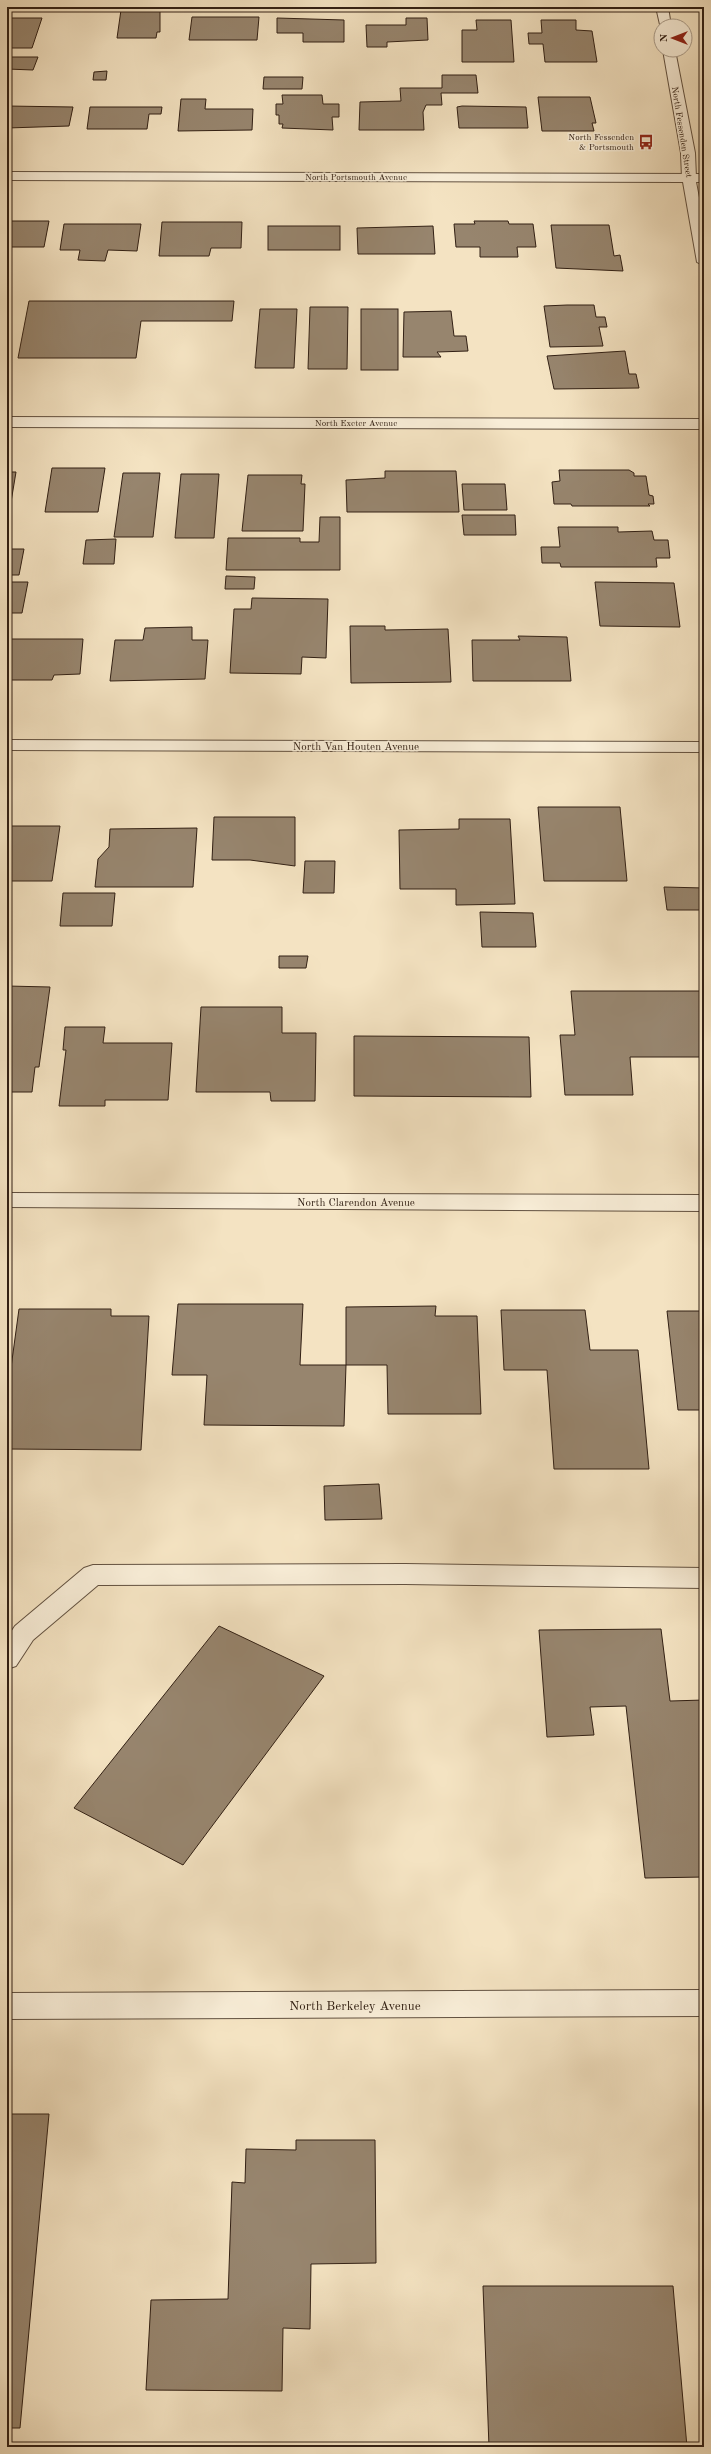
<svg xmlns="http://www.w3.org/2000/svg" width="711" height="2454" viewBox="0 0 711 2454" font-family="'Old Standard TT',serif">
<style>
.building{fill:#97856e;stroke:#322014}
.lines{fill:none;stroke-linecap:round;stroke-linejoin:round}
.service-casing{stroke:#625140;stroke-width:2}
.minor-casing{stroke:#625140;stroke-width:2}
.tertiary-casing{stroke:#625140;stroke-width:2}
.service{fill:#f8edd7;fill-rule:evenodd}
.minor{fill:#f8edd7;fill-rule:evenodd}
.tertiary{fill:#f8edd7;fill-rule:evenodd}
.labels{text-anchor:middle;stroke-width:3;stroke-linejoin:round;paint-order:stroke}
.far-street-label{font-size:9px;fill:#322014;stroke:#f8edd7}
.far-poi-label{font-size:9px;fill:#322014;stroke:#f8edd7;text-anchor:end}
.street-label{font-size:11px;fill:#322014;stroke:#f8edd7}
.near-street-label{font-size:13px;fill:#322014;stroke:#f8edd7}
</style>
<rect width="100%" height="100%" fill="#f4e3c2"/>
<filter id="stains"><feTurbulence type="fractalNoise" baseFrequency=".005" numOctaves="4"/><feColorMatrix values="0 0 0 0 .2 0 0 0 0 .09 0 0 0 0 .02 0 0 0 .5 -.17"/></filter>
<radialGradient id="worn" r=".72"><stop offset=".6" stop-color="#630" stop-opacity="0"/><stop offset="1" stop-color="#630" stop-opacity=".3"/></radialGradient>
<g class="building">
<path d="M 160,9 L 160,32 L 157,32 L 156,38 L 117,38 L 121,10 Z"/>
<path d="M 192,17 L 259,17 L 257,40 L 189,40 Z"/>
<path d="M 7,18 L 42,18 L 32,48 L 7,48 Z"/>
<path d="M 277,18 L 344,20 L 344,42 L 303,42 L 303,33 L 277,33 Z"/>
<path d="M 406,18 L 427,18 L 428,40 L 387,42 L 387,47 L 367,47 L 366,25 L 406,25 Z"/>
<path d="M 476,20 L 511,20 L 514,62 L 462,62 L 462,30 L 477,30 Z"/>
<path d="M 541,20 L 576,20 L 576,30 L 592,31 L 597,62 L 545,62 L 543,44 L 529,44 L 528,33 L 542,33 Z"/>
<path d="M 7,57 L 38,57 L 33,70 L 7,69 Z"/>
<path d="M 107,71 L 106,80 L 93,80 L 94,72 Z"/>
<path d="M 442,75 L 476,75 L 478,93 L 441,93 L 442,105 L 426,105 L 423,112 L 424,130 L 359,130 L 360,102 L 401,101 L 400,88 L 442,88 Z"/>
<path d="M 264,77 L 303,77 L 302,89 L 263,89 Z"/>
<path d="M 282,95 L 322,95 L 323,104 L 339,104 L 339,117 L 332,117 L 333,130 L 282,128 L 283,124 L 279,124 L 279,115 L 276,115 L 276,104 L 283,104 Z"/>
<path d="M 538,97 L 590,97 L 596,123 L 592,123 L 594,131 L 542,131 Z"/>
<path d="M 181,99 L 206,99 L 205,109 L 253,109 L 252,130 L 178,131 Z"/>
<path d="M 7,106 L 73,107 L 69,126 L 7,128 Z"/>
<path d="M 462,106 L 526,107 L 528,128 L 459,128 L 457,107 Z"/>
<path d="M 90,107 L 162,107 L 161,114 L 149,114 L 147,129 L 87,129 Z"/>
<path d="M 7,221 L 49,221 L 44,247 L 7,247 Z"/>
<path d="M 474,221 L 508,221 L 509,224 L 533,224 L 536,247 L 517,247 L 518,257 L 480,257 L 480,247 L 456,247 L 454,224 L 475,224 Z"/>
<path d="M 162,222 L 242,222 L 241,248 L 211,248 L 209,256 L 159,256 Z"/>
<path d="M 64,224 L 141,224 L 137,251 L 108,250 L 105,261 L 78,260 L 80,250 L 60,250 Z"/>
<path d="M 551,225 L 609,225 L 614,256 L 620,255 L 623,271 L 556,268 Z"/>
<rect x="268" y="226" width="72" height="24"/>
<path d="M 433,226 L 435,254 L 358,254 L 357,228 Z"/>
<path d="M 29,301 L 234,301 L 232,321 L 141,321 L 136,358 L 18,358 Z"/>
<path d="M 567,305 L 594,305 L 596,317 L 605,317 L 607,327 L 599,327 L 603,346 L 550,347 L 544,306 Z"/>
<path d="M 310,307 L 348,307 L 347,369 L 308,369 Z"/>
<path d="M 260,309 L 297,309 L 294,368 L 255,368 Z"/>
<rect x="361" y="309" width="37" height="61"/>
<path d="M 451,311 L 454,336 L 466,336 L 468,351 L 437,352 L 441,357 L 403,357 L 404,312 Z"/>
<path d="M 625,351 L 629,374 L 636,374 L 639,388 L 554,389 L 547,356 Z"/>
<path d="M 52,468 L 105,468 L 98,512 L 45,512 Z"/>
<path d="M 559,470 L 629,470 L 634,473 L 634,476 L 646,476 L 649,495 L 653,496 L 654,504 L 648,504 L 650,506 L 572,506 L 571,504 L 554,504 L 552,482 L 560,481 Z"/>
<path d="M 385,471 L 456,471 L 459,512 L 347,512 L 346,480 L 385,478 Z"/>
<path d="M 7,472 L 16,472 L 8,520 L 7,520 Z"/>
<path d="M 123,473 L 160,473 L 153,537 L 114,537 Z"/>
<path d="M 181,474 L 219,474 L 214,538 L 175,538 Z"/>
<path d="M 248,475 L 302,475 L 301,484 L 305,484 L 303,531 L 242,531 Z"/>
<path d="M 462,484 L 505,484 L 507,510 L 464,510 Z"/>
<path d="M 462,515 L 515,515 L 516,535 L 464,535 Z"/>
<path d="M 320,517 L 340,517 L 340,570 L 226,570 L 228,538 L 300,538 L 300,542 L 319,542 Z"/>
<path d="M 558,527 L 618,527 L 618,532 L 652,531 L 654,540 L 668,540 L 670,558 L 656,558 L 657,567 L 561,567 L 560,563 L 542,563 L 541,547 L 560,547 Z"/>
<path d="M 116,539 L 114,564 L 83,564 L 86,540 Z"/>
<path d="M 7,549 L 24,549 L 19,575 L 7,575 Z"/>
<path d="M 226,576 L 255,577 L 254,589 L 225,589 Z"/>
<path d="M 7,582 L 28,582 L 22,613 L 7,613 Z"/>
<path d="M 595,582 L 674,583 L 680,627 L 600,626 Z"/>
<path d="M 252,598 L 328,599 L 326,658 L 302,657 L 301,674 L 230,673 L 234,609 L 251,609 Z"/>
<path d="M 350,626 L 385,626 L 385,630 L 448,629 L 451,682 L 351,683 Z"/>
<path d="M 192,627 L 192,640 L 208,640 L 205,679 L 110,681 L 115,640 L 143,640 L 145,628 Z"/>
<path d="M 518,636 L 567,637 L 571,681 L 473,681 L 472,640 L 520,640 Z"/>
<path d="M 7,639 L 83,639 L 80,674 L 54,675 L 52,680 L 7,680 Z"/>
<path d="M 538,807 L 620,807 L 627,881 L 544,881 Z"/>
<path d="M 214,817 L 295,817 L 295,866 L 250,860 L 212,860 Z"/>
<path d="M 459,819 L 510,819 L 515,904 L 456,905 L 456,889 L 400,889 L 399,830 L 459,829 Z"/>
<path d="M 7,826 L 60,826 L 52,881 L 7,881 Z"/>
<path d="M 197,828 L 193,887 L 95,887 L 98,859 L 109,847 L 110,829 Z"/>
<path d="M 305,861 L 335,861 L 334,893 L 303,893 Z"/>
<path d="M 664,887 L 704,888 L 704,910 L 667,910 Z"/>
<path d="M 63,893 L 115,893 L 112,926 L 60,926 Z"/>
<path d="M 480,912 L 533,913 L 536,947 L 482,947 Z"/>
<path d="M 279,956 L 308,956 L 306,968 L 279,968 Z"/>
<path d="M 7,986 L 50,987 L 39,1067 L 35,1067 L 32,1092 L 7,1092 Z"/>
<path d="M 571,991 L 704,991 L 704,1057 L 630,1057 L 633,1095 L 565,1095 L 560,1035 L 575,1035 Z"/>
<path d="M 201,1007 L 282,1007 L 282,1033 L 316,1033 L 315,1101 L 271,1101 L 270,1092 L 196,1092 Z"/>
<path d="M 65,1027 L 105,1027 L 103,1043 L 172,1043 L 168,1100 L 105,1100 L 105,1106 L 59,1106 L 66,1050 L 63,1050 Z"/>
<path d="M 354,1036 L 529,1037 L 531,1097 L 354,1096 Z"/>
<path d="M 178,1304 L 303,1304 L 300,1365 L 346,1365 L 344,1426 L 204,1425 L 207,1375 L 172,1375 Z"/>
<path d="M 436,1306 L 435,1316 L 477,1316 L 481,1414 L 388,1414 L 387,1365 L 346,1365 L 346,1307 Z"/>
<path d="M 19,1309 L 111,1309 L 111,1316 L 149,1316 L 141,1450 L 7,1449 L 7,1397 Z"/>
<path d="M 501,1310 L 585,1310 L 590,1350 L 638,1350 L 649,1469 L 554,1469 L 547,1370 L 504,1370 Z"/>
<path d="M 667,1311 L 704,1311 L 704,1410 L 678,1410 Z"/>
<path d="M 379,1484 L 382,1519 L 325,1520 L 324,1486 Z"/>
<path d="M 219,1626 L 324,1676 L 183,1865 L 74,1808 Z"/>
<path d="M 661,1629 L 670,1701 L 704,1700 L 704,1877 L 645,1878 L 626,1706 L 590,1707 L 594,1735 L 547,1737 L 539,1630 Z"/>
<path d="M 7,2114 L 49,2114 L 20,2428 L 7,2428 Z"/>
<path d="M 296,2140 L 375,2140 L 376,2263 L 311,2264 L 310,2329 L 283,2328 L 282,2391 L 146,2390 L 151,2300 L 228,2299 L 232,2182 L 245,2183 L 246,2149 L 296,2150 Z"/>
<path d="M 483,2286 L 673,2286 L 687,2447 L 489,2447 Z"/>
</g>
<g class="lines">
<g class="service-casing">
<path id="service" d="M 405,1564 L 704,1568 L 704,1588 L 405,1584 L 98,1585 L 33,1640 L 16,1666 L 7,1669 L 7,1638 L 15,1626 L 84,1568 L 93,1565 Z"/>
</g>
<g class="minor-casing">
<g id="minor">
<path d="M 656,7 L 668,7 L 671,26 L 661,26 L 661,29 Z"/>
<path d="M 663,50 L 675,50 L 695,153 L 696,178 L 689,182 L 682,178 L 681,153 Z"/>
<path d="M 7,417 L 704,419 L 704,429 L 7,427 Z"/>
<path d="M 7,740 L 704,742 L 704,752 L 7,750 Z"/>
<path d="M 7,1193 L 704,1195 L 704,1211 L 7,1207 Z"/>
<path d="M 704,1990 L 704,2016 L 7,2019 L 7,1993 Z"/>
</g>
</g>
<g class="tertiary-casing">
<path id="tertiary" d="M 7,172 L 704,174 L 704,182 L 696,182 L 704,224 L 704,266 L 697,262 L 683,182 L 7,180 Z"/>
</g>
<use href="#service" class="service"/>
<use href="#minor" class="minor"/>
<use href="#tertiary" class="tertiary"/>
</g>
<defs>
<g id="bus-bare" transform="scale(1.2)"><path d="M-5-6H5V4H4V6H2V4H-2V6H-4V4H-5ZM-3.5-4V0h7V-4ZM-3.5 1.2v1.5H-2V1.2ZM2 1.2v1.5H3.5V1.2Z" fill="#8f2418" stroke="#f8edd7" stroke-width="2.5" paint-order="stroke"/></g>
</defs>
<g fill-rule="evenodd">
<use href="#bus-bare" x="646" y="142"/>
</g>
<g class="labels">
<g class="far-street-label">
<text transform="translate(682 132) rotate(81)" y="3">North Fessenden Street</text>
<text x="356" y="180">North Portsmouth Avenue</text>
<text x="356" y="426">North Exeter Avenue</text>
</g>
<g class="far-poi-label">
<text x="634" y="140">North Fessenden<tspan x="634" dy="10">&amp; Portsmouth</tspan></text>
</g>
<g class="street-label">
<text x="356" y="750">North Van Houten Avenue</text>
<text x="356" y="1206">North Clarendon Avenue</text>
</g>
<g class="near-street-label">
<text x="355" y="2010">North Berkeley Avenue</text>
</g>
</g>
<rect width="711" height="2454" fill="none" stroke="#f4e3c2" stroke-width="24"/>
<rect x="8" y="8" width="695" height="2438" fill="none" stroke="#322014" stroke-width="2"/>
<rect x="12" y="12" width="687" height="2430" fill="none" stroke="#322014"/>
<g transform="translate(673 38) rotate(270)"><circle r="19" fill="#f8edd7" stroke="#a99b89"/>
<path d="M0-3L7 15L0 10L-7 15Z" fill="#8f2418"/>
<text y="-6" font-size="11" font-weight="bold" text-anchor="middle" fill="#322014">N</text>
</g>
<rect width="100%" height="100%" filter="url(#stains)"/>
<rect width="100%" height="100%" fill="url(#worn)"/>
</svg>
